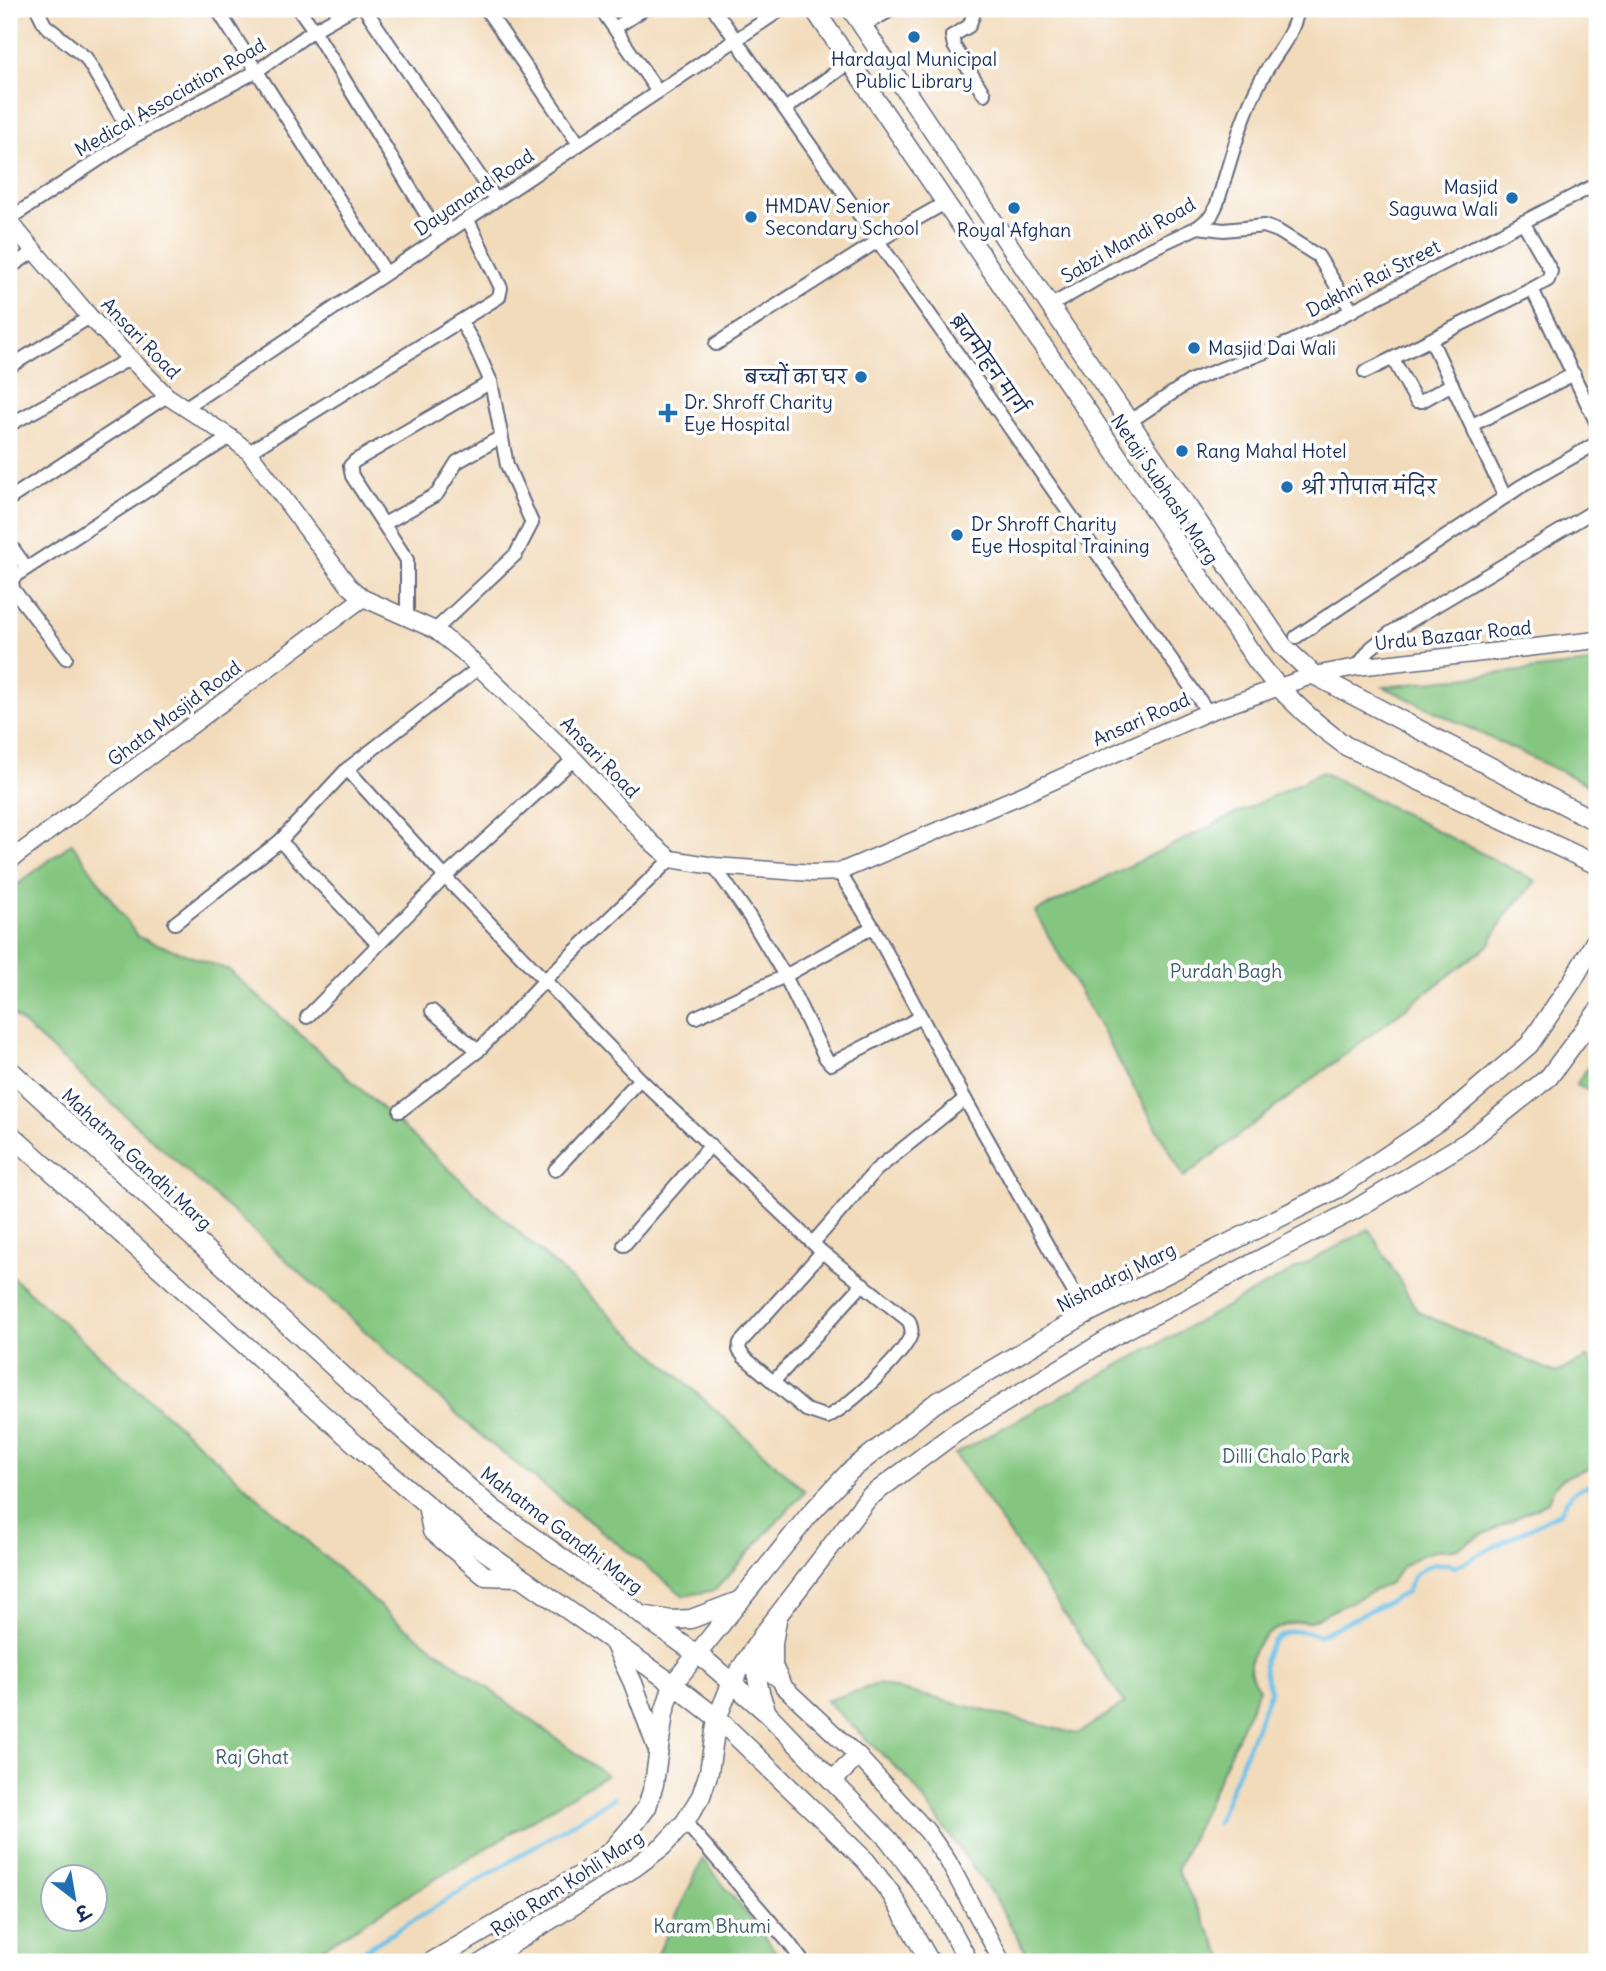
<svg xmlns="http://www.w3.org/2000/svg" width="1606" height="1971" viewBox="0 0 1606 1971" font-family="Delius,'Playpen Sans Deva',sans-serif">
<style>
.green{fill:#84c680;stroke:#507a6f;stroke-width:2;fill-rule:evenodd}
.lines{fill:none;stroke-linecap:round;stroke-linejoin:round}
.stream{stroke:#6cc2e9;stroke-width:4.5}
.minor-casing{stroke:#666b7f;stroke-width:16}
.tertiary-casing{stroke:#666b7f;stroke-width:19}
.secondary-casing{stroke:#666b7f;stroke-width:21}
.minor{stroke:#fff;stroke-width:12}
.tertiary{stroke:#fff;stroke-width:16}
.secondary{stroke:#fff;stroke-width:18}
.poi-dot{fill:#1f6fb2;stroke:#fff;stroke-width:2.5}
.labels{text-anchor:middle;stroke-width:7;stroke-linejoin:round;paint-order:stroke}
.poi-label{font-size:19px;fill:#1b2f5e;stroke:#fff;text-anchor:start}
.street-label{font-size:19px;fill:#1b2f5e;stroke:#fff}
.park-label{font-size:19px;fill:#3a5c68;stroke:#fff}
</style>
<rect width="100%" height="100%" fill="#fff"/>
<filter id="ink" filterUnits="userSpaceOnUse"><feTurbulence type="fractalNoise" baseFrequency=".0143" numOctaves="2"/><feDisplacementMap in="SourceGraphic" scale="14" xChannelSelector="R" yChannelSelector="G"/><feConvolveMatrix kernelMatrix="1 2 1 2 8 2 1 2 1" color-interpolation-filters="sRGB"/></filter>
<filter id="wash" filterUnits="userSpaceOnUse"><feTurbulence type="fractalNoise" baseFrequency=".00686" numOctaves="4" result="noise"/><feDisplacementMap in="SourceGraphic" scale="28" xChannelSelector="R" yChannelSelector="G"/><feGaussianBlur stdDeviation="1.57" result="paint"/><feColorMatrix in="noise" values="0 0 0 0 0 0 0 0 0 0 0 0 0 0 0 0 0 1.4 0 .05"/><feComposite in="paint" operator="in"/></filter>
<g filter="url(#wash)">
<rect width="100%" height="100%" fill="#f2dbbb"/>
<g class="green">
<path d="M 1597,662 L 1597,789 L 1384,687 Z"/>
<path d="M 1322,772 L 1536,881 L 1505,916 L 1490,944 L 1184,1177 L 1035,912 Z"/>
<path d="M 72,843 L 138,937 L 229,970 L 805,1491 L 715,1590 L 684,1596 L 486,1440 L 9,1011 L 9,891 Z"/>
<path d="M 1597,1054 L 1597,1094 L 1576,1085 Z"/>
<path d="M 1369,1229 L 1418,1312 L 1556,1373 L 1588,1357 L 1597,1376 L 1597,1469 C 1584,1467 1564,1476 1555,1486 C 1552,1490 1550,1497 1548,1502 L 1455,1549 L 1437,1550 L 1419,1556 L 1402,1567 L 1390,1583 L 1309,1622 C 1274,1619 1231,1654 1259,1689 L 1177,1870 L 1226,1962 L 1031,1962 L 995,1898 L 910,1781 L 826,1701 L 878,1684 L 1077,1734 L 1125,1703 L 955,1454 Z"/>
<path d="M 9,1274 L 394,1619 L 606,1775 L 299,1962 L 9,1962 ZM 94,1876 L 94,1918 L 52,1918 L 52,1876 Z"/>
<path d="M 703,1859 L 784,1962 L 654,1962 Z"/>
</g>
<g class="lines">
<g class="stream">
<path d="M 1217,1823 L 1271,1690 C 1251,1654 1279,1617 1318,1636 L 1406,1593 L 1415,1574 L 1425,1567 L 1436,1564 L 1448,1564 L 1455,1567 L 1561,1512 C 1568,1494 1577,1486 1597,1484"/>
<path d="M 345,1962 L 614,1798"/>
</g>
</g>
</g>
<g filter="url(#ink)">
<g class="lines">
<g class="minor-casing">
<g id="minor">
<path d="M 37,9 L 45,25 L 86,58 L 133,137"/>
<path d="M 217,9 L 386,273"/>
<path d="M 299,9 L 314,30 L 440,237"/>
<path d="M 365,9 L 496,200"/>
<path d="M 486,9 L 579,144"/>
<path d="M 601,9 L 658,92"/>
<path d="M 714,9 L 1000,414 L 1208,712"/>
<path d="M 970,9 L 973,16 L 969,26 L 952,36 L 954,46 L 984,94"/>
<path d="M 862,26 L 893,9"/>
<path d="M 615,28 L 644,9"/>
<path d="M 785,109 L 850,62"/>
<path d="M 9,219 L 133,137 L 257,71 L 314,30 L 351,9"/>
<path d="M 1523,222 L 1551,271 L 1548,280 L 1532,289"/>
<path d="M 1198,227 L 1224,230 L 1264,226 L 1278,231 L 1318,256 L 1352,311"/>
<path d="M 9,268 L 33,252"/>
<path d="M 1050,306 L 1144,252 L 1198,227 L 1211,216 L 1217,204 C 1231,160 1242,111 1266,71 C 1279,48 1293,36 1298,9"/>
<path d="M 1431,340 L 1505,497"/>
<path d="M 716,344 L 878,241 L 945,203"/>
<path d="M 1393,359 L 1416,401 L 1422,401 L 1452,384"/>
<path d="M 9,367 L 90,317"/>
<path d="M 1365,372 L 1532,289 L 1597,424"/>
<path d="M 186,407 L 782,9"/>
<path d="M 1129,422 L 1192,380 L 1291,342 L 1597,184"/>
<path d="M 9,425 L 131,358"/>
<path d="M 1472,425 L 1574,374"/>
<path d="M 249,452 L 499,297 L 501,288 L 468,220"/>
<path d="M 9,499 L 167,396"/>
<path d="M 384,524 L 437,494 L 457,462 L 501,437"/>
<path d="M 9,543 L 26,567"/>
<path d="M 407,619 L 407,560 L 352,476 L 350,466 L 355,461 L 491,382"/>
<path d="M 435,630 L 516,554 L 532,523 L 507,465 L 491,382 L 473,342 L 461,322"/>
<path d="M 1296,637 L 1520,487 L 1597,443"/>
<path d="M 66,658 L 13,589 L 12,581 L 15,576 L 230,437"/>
<path d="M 1357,667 L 1371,648 L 1390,633 L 1597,509"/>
<path d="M 347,769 L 445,877 L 640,1079 L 822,1252 L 909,1321 C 911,1327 913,1331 910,1337 C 900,1359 849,1406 827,1417 L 806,1410 L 744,1357 L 739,1350 L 740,1343 L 822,1252"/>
<path d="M 280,841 L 378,944"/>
<path d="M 714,866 L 749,916 L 785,976 L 825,1057 L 831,1064 L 921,1017"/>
<path d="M 839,872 L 873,927 L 965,1099 L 1086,1314"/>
<path d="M 175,923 L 280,841 L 347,769 L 480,667"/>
<path d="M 432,1011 L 478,1051"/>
<path d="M 307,1017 L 445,877 L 574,759"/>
<path d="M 696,1017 L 785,976 L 873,927"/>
<path d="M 400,1111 L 478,1051 L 546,979 L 671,859"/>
<path d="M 555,1170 L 640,1079"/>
<path d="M 813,1243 L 876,1170 L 965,1099"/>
<path d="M 624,1245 L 711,1145"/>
<path d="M 773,1382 L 863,1284"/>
<path d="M 685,1822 L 789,1943 L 803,1962"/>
</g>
</g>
<g class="tertiary-casing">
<g id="tertiary">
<path d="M 9,221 L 90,317 L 167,396 L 230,437 L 249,452 L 349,586 L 363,598 L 435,630 L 463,652 L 574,759 L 651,842 L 671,859 L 714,866 L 813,873 L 839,872 L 1022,795 L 1208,712 L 1314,675 L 1357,667 L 1597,640"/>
<path d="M 9,861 L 363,598"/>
<path d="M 779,1614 L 774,1644 L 774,1666 L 783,1686 L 858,1756 L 927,1831 L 948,1861 L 1002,1962"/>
</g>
</g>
<g class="secondary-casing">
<g id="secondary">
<path d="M 814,9 L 1257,661 C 1283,695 1311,721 1346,746 L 1597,865"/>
<path d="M 851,9 L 1050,306 L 1283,646 L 1314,675 L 1597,822"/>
<path d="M 9,1069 L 387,1416 L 492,1508 L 709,1663 L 768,1714 L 889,1840 L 939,1907 L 969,1962"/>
<path d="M 9,1133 L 360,1448 L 467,1539 L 673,1684 L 717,1718 L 866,1861 L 892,1895 L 930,1962"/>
<path d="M 427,1505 L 432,1531 L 485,1576 L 520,1577"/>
<path d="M 647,1616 L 671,1620 L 691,1619 L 741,1600"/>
<path d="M 615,1645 L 633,1683 L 657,1748"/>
<path d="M 760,1646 C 754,1670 757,1687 766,1710"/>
<path d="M 756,1662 L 779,1678"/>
<path d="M 832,1781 L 858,1756"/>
<path d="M 431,1962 L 582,1874 L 612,1850 L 636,1822 L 647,1807 L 654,1784 L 664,1713 L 673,1684 L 809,1515 L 850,1471 L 934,1404 L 1086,1314 L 1337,1189 L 1445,1117 L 1529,1045 L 1573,980 L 1597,938"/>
<path d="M 483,1962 L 635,1867 L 663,1846 L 685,1822 L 701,1796 L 709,1772 L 717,1718 L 732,1682 L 762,1636 L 868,1498 L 955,1433 L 1110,1338 L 1354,1210 L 1467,1142 L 1549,1077 L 1597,1012"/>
</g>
</g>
<use href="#minor" class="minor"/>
<use href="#tertiary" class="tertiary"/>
<use href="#secondary" class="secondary"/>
</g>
</g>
<g class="poi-dot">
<circle cx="914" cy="37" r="7"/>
<circle cx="1512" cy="198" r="7"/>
<circle cx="1014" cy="208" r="7"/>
<circle cx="751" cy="217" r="7"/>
<circle cx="1194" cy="348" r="7"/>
<circle cx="861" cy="377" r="7"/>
<path d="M664.5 402.5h7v7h7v7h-7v7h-7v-7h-7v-7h7z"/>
<circle cx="1182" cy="451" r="7"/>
<circle cx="1287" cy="487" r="7"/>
<circle cx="957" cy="535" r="7"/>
</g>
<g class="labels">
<g class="poi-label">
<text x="914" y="66" text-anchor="middle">Hardayal Municipal<tspan x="914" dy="22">Public Library</tspan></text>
<text x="1498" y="194" text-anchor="end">Masjid<tspan x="1498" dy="22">Saguwa Wali</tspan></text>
<text x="765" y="213">HMDAV Senior<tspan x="765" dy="22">Secondary School</tspan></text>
<text x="1014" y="237" text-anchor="middle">Royal Afghan</text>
<text x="1208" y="355">Masjid Dai Wali</text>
<text x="847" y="384" text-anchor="end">बच्चों का घर</text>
<text x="684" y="409">Dr. Shroff Charity<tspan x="684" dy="22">Eye Hospital</tspan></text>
<text x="1196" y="458">Rang Mahal Hotel</text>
<text x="1301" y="494">श्री गोपाल मंदिर</text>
<text x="971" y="531">Dr Shroff Charity<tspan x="971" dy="22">Eye Hospital Training</tspan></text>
</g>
<g class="street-label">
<text transform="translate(170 97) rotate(-30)" y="7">Medical Association Road</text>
<text transform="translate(474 192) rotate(-34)" y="7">Dayanand Road</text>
<text transform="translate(1128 240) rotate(-30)" y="7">Sabzi Mandi Road</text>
<text transform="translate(1373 278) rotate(-27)" y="7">Dakhni Rai Street</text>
<text transform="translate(141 338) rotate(46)" y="7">Ansari Road</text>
<text transform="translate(989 364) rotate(55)" y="7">ब्रजमोहन मार्ग</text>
<text transform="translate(1165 489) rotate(56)" y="7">Netaji Subhash Marg</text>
<text transform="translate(1453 635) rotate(-6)" y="7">Urdu Bazaar Road</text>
<text transform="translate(174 713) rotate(-37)" y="7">Ghata Masjid Road</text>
<text transform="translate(1141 719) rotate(-24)" y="7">Ansari Road</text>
<text transform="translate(600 757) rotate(46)" y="7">Ansari Road</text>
<text transform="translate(137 1159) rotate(43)" y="7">Mahatma Gandhi Marg</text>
<text transform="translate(1116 1277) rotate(-27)" y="7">Nishadraj Marg</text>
<text transform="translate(562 1530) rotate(37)" y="7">Mahatma Gandhi Marg</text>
<text transform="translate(567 1883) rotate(-33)" y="7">Raja Ram Kohli Marg</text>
</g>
<g class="park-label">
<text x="1226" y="978">Purdah Bagh</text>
<text x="1286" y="1463">Dilli Chalo Park</text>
<text x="252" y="1764">Raj Ghat</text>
<text x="712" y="1933">Karam Bhumi</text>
</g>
</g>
<rect width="1606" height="1971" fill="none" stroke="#fff" stroke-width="35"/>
<g transform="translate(74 1898) rotate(149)"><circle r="33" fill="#ffffff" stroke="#a4acbf" stroke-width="2"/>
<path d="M0-5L12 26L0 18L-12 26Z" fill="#1f6fb2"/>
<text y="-10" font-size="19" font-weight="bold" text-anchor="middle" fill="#1b2f5e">उ</text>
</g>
</svg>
